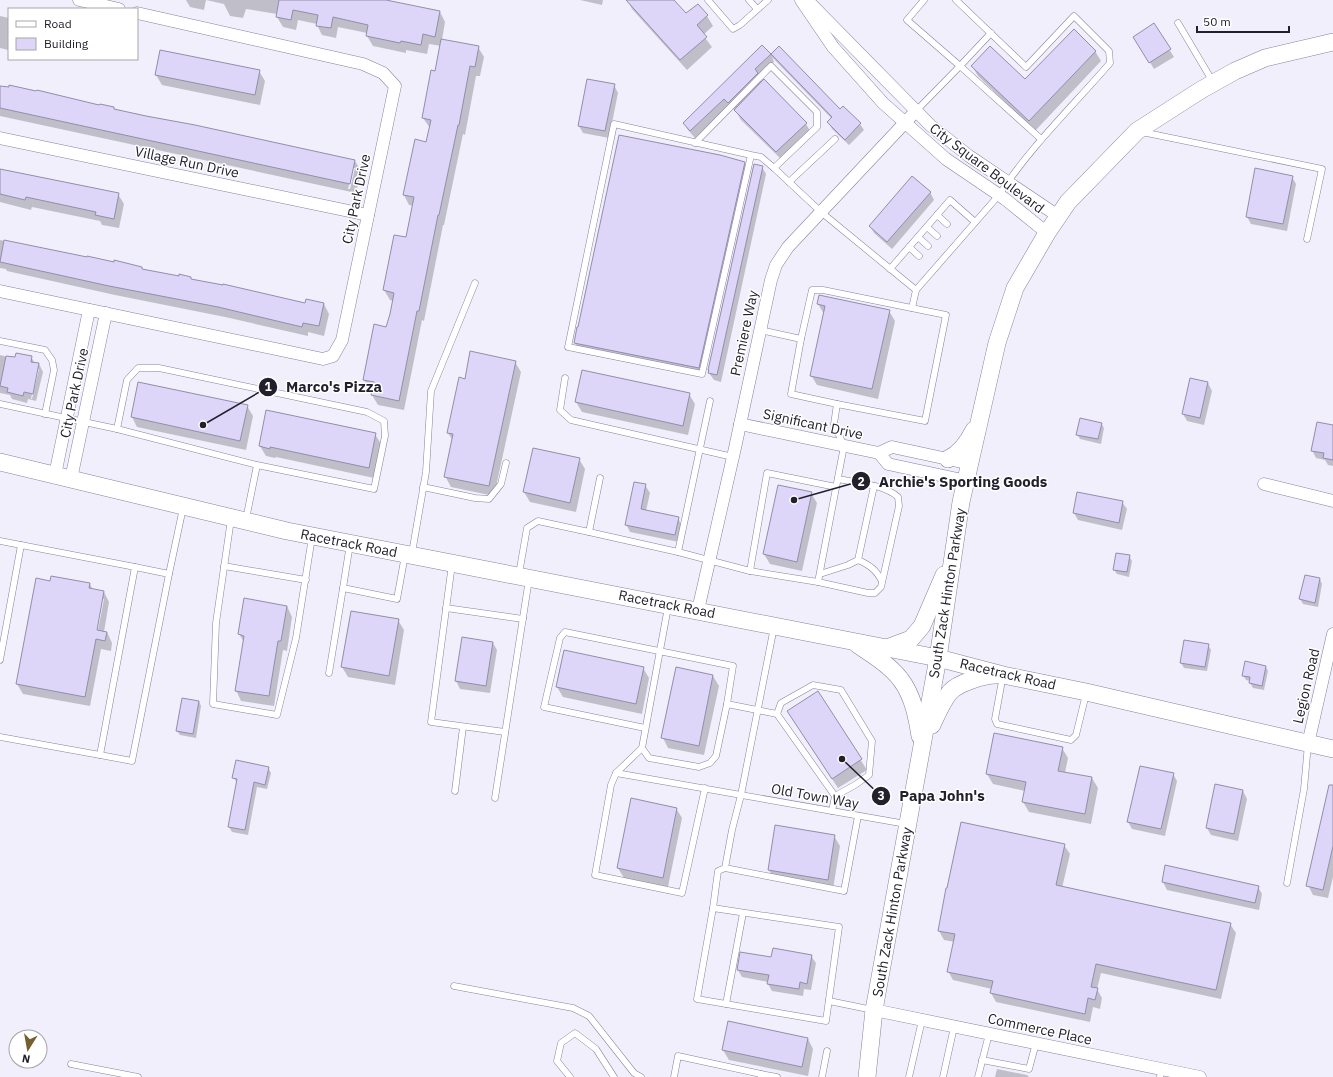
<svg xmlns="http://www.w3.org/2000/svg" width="1333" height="1077" viewBox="0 0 1333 1077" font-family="'IBM Plex Sans',sans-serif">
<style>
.shadow{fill:#0003;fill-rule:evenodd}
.building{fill:#ddd6f8;stroke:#938dac}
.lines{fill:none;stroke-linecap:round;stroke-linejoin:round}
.lane-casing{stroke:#8781a0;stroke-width:7}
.street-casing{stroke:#8781a0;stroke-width:13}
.secondary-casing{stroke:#8781a0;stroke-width:18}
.lane{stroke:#fff;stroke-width:6}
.street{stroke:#fff;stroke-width:12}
.secondary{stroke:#fff;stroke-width:17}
.labels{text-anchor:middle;stroke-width:3;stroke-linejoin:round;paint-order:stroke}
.street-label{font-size:14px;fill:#23202c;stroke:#fff}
.leader{fill:none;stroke:#23202c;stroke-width:1.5}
.callout-dot{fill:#23202c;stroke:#fff;stroke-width:1.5}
.mark-label{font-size:12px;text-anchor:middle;font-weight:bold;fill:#fff}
.callout-label{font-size:15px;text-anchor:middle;font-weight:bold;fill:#23202c;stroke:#fff;stroke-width:3;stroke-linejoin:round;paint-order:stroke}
</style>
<rect width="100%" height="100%" fill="#f1effc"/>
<g class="shadow">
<path d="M 186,0 L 206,0 L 204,10 L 190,7 Z"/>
<path d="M 206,0 L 380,0 L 440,12 L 445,22 L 442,40 L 478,47 L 484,57 L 480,76 L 476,76 L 465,135 L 463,134 L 444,225 L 443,225 L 424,321 L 422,320 L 404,410 L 378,405 L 372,395 L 373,391 L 370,390 L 364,380 L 387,328 L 393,301 L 390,300 L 384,290 L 395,236 L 407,238 L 414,206 L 409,205 L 404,195 L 427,143 L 430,128 L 423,118 L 436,72 L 441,46 L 429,44 L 427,54 L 406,50 L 406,53 L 373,46 L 367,36 L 367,33 L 338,27 L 336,38 L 322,35 L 317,25 L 317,24 L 298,20 L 296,30 L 283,27 L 277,17 L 277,14 L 246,9 L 243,18 L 230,16 L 224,4 Z"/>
<path d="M 580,0 L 603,0 L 602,5 Z"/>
<path d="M 627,0 L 673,0 L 686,14 L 698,5 L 707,16 L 713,26 L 703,35 L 712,47 L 687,70 L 632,9 Z"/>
<path d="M 0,16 L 9,18 L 9,52 L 8,50 L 0,48 Z"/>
<path d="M 1154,25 L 1174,57 L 1154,69 L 1139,44 Z"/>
<path d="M 762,47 L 771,55 L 779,48 L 840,111 L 843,107 L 860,124 L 864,130 L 849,145 L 832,129 L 828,122 L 832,119 L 772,57 L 774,62 L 759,76 L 762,82 L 806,124 L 812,134 L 783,161 L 741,120 L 734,108 L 733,110 L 728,106 L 695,138 L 688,130 L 684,123 Z"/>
<path d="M 1095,51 L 1101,61 L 1035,131 L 978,76 L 972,66 L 1026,81 Z"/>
<path d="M 259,71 L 265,81 L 260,105 L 162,85 L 156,75 Z"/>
<path d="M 614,85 L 618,93 L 609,138 L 583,133 L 579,126 Z"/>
<path d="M 0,87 L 114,108 L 115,110 L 355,161 L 361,171 L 356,193 L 0,116 ZM 353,168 L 355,168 L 350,189 L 348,189 Z"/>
<path d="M 744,163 L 750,173 L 704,377 L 580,353 L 575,343 Z"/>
<path d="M 762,167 L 766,174 L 721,382 L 714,380 L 709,373 Z"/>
<path d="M 0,169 L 118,194 L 124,204 L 119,228 L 102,225 L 100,221 L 32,207 L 31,210 L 0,202 Z"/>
<path d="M 1292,177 L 1296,184 L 1287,231 L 1251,224 L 1247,217 Z"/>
<path d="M 930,192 L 934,200 L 892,249 L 874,233 L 870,226 Z"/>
<path d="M 0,240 L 142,270 L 180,277 L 190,278 L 192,280 L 306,304 L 324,304 L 329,314 L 324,336 L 308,332 L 308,336 L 225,317 L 115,295 L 7,271 L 6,269 L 0,268 Z"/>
<path d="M 818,304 L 889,311 L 895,321 L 878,399 L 817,385 L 811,375 L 824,314 Z"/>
<path d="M 0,355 L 15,359 L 31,357 L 35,363 L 39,364 L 43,372 L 36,401 L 28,399 L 27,403 L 12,399 L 10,395 L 0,393 ZM 37,369 L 39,369 L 32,399 L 31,399 Z"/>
<path d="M 515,362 L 521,372 L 494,496 L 451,487 L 445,476 L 453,441 L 448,433 L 465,380 Z"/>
<path d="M 1190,379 L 1208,383 L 1212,391 L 1204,425 L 1187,421 L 1183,414 Z"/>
<path d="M 689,394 L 695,404 L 688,435 L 582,412 L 576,402 Z"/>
<path d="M 247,406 L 253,416 L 246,450 L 137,427 L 132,417 Z"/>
<path d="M 267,411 L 375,434 L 381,444 L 374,478 L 276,457 L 275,458 L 266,456 L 260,446 Z"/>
<path d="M 1101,423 L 1104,428 L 1101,444 L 1080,439 L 1077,434 Z"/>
<path d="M 1333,426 L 1333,466 L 1328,465 L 1325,460 L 1316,458 L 1312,450 Z"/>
<path d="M 579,459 L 585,469 L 576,512 L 530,502 L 524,492 Z"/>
<path d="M 645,485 L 650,493 L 646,511 L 678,518 L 682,526 L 679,542 L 630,532 L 626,524 Z"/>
<path d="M 811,493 L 817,503 L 802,571 L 770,564 L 764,554 Z"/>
<path d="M 1122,502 L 1127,509 L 1122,530 L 1078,520 L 1074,513 Z"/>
<path d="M 1129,556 L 1132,561 L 1129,577 L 1117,574 L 1114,570 Z"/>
<path d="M 1320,579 L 1322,584 L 1318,607 L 1303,604 L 1300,599 Z"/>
<path d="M 51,582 L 90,584 L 93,590 L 104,592 L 109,602 L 104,632 L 107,632 L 112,643 L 111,651 L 101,649 L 90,706 L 23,694 L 17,684 ZM 102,599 L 104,599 L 97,635 L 95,634 Z"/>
<path d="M 287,606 L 292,617 L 287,651 L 283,650 L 274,706 L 241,701 L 236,690 L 244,642 L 239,634 Z"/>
<path d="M 398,620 L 404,630 L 395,685 L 348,677 L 342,667 Z"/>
<path d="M 463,638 L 493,643 L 497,650 L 490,693 L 460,689 L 456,681 Z"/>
<path d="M 1208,645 L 1211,650 L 1207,671 L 1184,668 L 1181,663 Z"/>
<path d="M 1266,667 L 1268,671 L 1264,690 L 1253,688 L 1250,683 L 1250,681 L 1246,680 L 1243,675 Z"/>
<path d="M 643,668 L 649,678 L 642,714 L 563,697 L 557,687 Z"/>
<path d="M 713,676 L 719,686 L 704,755 L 668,748 L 663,738 Z"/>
<path d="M 818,693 L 867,770 L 838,788 L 794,721 Z"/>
<path d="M 199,701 L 201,706 L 196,738 L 180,735 L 177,731 Z"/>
<path d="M 995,735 L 1062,748 L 1068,758 L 1065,773 L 1092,778 L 1098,788 L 1091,824 L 1029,812 L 1023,802 L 1025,791 L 993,784 L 987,774 Z"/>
<path d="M 268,768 L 271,773 L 267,789 L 257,787 L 248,835 L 232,832 L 229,827 L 237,783 L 233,777 Z"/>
<path d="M 1173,774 L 1177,781 L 1165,836 L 1132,829 L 1128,822 Z"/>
<path d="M 1216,786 L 1243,791 L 1247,799 L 1238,841 L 1211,835 L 1207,828 Z"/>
<path d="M 1333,794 L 1333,877 L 1328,898 L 1313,895 L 1308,885 Z"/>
<path d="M 632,799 L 676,808 L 682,818 L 668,887 L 624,878 L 618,868 Z"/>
<path d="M 834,836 L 840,846 L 833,889 L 774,880 L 769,870 Z"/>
<path d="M 1064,845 L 1070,854 L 1062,888 L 1230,924 L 1236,933 L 1221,999 L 1101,973 L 1097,989 L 1102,998 L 1100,1009 L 1093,1007 L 1090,1022 L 996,1002 L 991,993 L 992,989 L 953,980 L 948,971 L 955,942 L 944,940 L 939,931 Z"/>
<path d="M 1163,882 L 1258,887 L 1262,894 L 1259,910 L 1167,890 Z"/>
<path d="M 811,956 L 816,963 L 811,990 L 804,989 L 803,996 L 772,991 L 768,984 L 768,982 L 742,977 L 738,970 L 772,958 Z"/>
<path d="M 808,1039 L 813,1049 L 808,1076 L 729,1060 L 723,1050 Z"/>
<path d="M 997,1069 L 1027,1075 L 1029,1077 L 995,1077 Z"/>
</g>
<g class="building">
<path d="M 279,0 L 386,0 L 440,11 L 435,37 L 423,34 L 421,45 L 401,41 L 400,43 L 366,36 L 368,25 L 333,17 L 331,28 L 316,26 L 318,15 L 293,10 L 291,20 L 276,17 Z"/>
<path d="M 626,0 L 674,0 L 686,13 L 698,4 L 708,15 L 697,25 L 707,37 L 680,60 Z"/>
<path d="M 1154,23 L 1171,49 L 1149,63 L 1133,37 Z"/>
<path d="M 1074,29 L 1096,51 L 1029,121 L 971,66 L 990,46 L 1025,79 Z"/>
<path d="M 441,39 L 479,46 L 475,67 L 470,66 L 459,125 L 458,125 L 439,215 L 438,215 L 419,311 L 417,311 L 399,401 L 371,395 L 374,382 L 363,380 L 374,324 L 386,327 L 390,314 L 394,293 L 383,290 L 394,235 L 406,237 L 414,197 L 403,195 L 415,139 L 426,142 L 431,120 L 422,118 L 431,70 L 435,71 Z"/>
<path d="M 762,45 L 771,54 L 755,69 L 758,73 L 728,103 L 724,99 L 690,131 L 683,123 Z"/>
<path d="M 779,46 L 840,109 L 843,106 L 861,123 L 845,140 L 827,122 L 832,117 L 771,54 Z"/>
<path d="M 160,50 L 260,70 L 255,95 L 155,75 Z"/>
<path d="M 587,79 L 615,84 L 605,131 L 578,126 Z"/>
<path d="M 764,79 L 807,123 L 776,152 L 734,110 Z"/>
<path d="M 9,85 L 36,91 L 37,90 L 99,105 L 100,104 L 114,107 L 114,109 L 146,116 L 195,125 L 355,160 L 350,184 L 0,108 L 0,86 L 9,87 Z"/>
<path d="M 619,135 L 720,155 L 745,162 L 699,368 L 574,343 L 577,327 L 578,327 Z"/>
<path d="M 754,164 L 763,166 L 717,375 L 708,373 L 709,370 L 708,370 Z"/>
<path d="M 1255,168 L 1293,176 L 1283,224 L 1246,217 Z"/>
<path d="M 0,169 L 119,193 L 114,219 L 95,215 L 96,212 L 26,197 L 25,200 L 0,194 Z"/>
<path d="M 912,176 L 931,192 L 887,242 L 869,226 Z"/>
<path d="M 4,240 L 87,257 L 87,256 L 114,262 L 114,260 L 142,267 L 142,269 L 179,276 L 179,274 L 191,277 L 191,279 L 223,285 L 223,284 L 305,303 L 306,299 L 324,303 L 319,326 L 303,323 L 302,327 L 218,307 L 109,286 L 0,262 Z"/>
<path d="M 819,295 L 890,310 L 872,389 L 810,376 L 825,306 L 817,304 Z"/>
<path d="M 470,351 L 516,361 L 489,486 L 444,477 L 453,434 L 447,433 L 459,377 L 465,379 Z"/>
<path d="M 16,353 L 32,356 L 31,362 L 39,363 L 33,394 L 24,392 L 23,396 L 7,392 L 8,388 L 0,386 L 6,356 L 15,357 Z"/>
<path d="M 582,370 L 690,393 L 683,426 L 575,402 Z"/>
<path d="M 1190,378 L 1208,382 L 1200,418 L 1182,414 Z"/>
<path d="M 138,382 L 248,405 L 240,441 L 131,417 Z"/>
<path d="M 266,410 L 376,433 L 369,468 L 270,447 L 270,449 L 259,446 Z"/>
<path d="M 1080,418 L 1102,423 L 1098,439 L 1076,435 Z"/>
<path d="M 1317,422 L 1333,425 L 1333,460 L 1323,458 L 1324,453 L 1311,451 Z"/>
<path d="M 533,448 L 580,458 L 570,503 L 523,492 Z"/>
<path d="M 634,482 L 646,484 L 641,509 L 679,517 L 675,535 L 625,525 Z"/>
<path d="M 778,485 L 812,492 L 797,562 L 763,554 Z"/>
<path d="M 1077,492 L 1123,501 L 1119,523 L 1073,513 Z"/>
<path d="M 1116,553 L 1130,555 L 1127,572 L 1113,570 Z"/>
<path d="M 1305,575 L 1320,578 L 1315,603 L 1299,599 Z"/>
<path d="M 51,576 L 90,583 L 89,588 L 104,591 L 97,630 L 107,632 L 105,641 L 96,639 L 85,697 L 16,684 L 36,578 L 50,581 Z"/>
<path d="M 244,598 L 287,606 L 281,641 L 278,641 L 269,696 L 235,691 L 244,636 L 238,634 Z"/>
<path d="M 351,611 L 399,619 L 389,676 L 341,667 Z"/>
<path d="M 462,637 L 493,642 L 486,686 L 455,681 Z"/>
<path d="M 1184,640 L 1209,644 L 1205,667 L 1180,663 Z"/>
<path d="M 564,650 L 644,667 L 636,704 L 556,687 Z"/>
<path d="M 1245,661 L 1266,666 L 1262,686 L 1249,683 L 1250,677 L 1242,676 Z"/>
<path d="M 676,667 L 713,675 L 699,746 L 661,738 Z"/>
<path d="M 818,691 L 862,759 L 832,779 L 787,711 Z"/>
<path d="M 182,698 L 199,701 L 193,734 L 176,731 Z"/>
<path d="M 994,733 L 1063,747 L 1058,771 L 1092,777 L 1085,814 L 1022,802 L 1026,782 L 986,774 Z"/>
<path d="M 236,760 L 269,767 L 265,785 L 254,782 L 245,830 L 228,827 L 237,779 L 232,778 Z"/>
<path d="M 1140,766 L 1174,773 L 1161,829 L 1127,822 Z"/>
<path d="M 1215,784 L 1243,790 L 1234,834 L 1206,828 Z"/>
<path d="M 1329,785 L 1333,785 L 1333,846 L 1323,890 L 1306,886 Z"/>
<path d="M 631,798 L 677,808 L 663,878 L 617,868 Z"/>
<path d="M 961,822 L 1065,844 L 1056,885 L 1231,923 L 1216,990 L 1096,964 L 1091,987 L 1098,988 L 1095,1000 L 1088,998 L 1085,1014 L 990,993 L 993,981 L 947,972 L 955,934 L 938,931 L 946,888 L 947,888 Z"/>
<path d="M 775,825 L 835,835 L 828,880 L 768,870 Z"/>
<path d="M 1165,865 L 1259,886 L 1255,903 L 1162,882 Z"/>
<path d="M 773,948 L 812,955 L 807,984 L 800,982 L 799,989 L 767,984 L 769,975 L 737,970 L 740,952 L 771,957 Z"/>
<path d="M 728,1021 L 808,1038 L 802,1067 L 722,1050 Z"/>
</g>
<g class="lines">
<g class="lane-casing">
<g id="lane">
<path d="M 708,0 L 733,29 L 740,25 L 768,0"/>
<path d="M 749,0 L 757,9"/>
<path d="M 1178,23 L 1213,82"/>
<path d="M 991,33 L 960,66 L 1041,139"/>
<path d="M 915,112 L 960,66 L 907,20 L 924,0"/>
<path d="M 1142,132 L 1322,169 L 1307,239"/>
<path d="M 695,143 L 771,66 L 817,112 L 817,127 L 774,168"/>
<path d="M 751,155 L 702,374 L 568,347 L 614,124 L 751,155 L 761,157 L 774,168 L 821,212 L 916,290"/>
<path d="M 789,182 L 835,139"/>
<path d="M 937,215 L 947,224"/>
<path d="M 927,227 L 937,236"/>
<path d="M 918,237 L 928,246"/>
<path d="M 909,247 L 919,256"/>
<path d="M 890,269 L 950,200 L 975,222"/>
<path d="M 912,308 L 916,290 L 999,195 C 1030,147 1073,106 1110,63 L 1109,51 L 1074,16 L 1026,67 L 956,0"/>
<path d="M 801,339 L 791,394 L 837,404"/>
<path d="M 0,341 L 45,350 L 52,360 L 54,370 L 45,414"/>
<path d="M 565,378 L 560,410 L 571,420 L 733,457"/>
<path d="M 0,404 L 117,429"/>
<path d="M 423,487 L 475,498 L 489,499 L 501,484 L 506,463"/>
<path d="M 231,519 L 216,623 L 213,704 L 277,715 L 296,638 L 312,537"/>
<path d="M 246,519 L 257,465 L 374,489 L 385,436 L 384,421 L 367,412 L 159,368 L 138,368 L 127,380 L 117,429 L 257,465"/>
<path d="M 589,532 L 678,552 L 710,401"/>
<path d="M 0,541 L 135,567"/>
<path d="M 350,544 L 343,588 L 397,599 L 405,555"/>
<path d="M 678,552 L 750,571 L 818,582 L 844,446 L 834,424 L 837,404 L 925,421 L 946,315 L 823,290 L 812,290 L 801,339 L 760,330"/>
<path d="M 412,553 L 426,472 L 431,391 L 475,283"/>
<path d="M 858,560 C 870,565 876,570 882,581"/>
<path d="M 452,564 L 431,722 L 505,732"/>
<path d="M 224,566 L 306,580"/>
<path d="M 750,571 L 767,473 L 836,487"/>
<path d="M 519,574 L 527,528 L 538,521 L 589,532 L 600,478"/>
<path d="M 820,574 L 848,565 L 858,560 L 874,486"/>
<path d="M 818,582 L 868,593 L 875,593 L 881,587 L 899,506 L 898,497 C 883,484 857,483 838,479"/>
<path d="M 668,607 L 642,748 L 649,758 L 699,767 L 710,763 L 716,756 L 727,704 L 777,714 L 781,703 L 813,685 L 841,690 L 872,741 L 869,775 L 855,785 L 835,796 L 832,811"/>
<path d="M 446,608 L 523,619"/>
<path d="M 774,627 L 741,795 L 732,830 L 725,868 L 844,891 L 858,816"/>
<path d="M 0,660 L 21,545"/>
<path d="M 329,673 L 343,588"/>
<path d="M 1003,675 L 995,719 L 997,724 L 1071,740 L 1076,735 L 1086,694"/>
<path d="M 777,714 L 835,796"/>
<path d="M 645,728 L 544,707 L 560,638 L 565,632 L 733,666 L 727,704"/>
<path d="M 0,737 L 100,755 L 135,567 L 169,574 L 183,508"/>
<path d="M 100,755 L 132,761 L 169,574"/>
<path d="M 616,773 L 642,748"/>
<path d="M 705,788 L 682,893 L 595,875 L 611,785 L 616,773 L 906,824"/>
<path d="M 455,791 L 463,727"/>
<path d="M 495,798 L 529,579"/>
<path d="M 1287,883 L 1304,789 L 1308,744"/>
<path d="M 713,908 L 839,927 L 826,1021 L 697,999 Z"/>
<path d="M 713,908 L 718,871 L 725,868"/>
<path d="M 454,986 L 573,1008 L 589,1016 L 634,1073 L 641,1077"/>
<path d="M 829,1001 L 873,1010"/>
<path d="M 726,1004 L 743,913"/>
<path d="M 982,1060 L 1029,1069 L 1036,1043"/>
<path d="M 71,1064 L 138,1077"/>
<path d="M 570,1077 L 557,1061 L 561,1043 L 575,1033 L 596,1049 L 614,1077"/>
<path d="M 674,1077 L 678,1056 L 761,1074"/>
<path d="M 761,1077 L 761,1074 L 777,1077"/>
<path d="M 822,1077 L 827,1051"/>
<path d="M 909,1077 L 922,1020"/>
<path d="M 943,1077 L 954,1027"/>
<path d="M 978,1077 L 989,1034"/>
<path d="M 1160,1077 L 1161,1069"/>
</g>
</g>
<g class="street-casing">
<g id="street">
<path d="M 79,0 L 119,9"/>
<path d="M 801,0 L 833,47 L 883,103 L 946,159 L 1005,199 L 1047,233"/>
<path d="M 808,1 L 930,125 L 969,156 L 1058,216"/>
<path d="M 0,138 L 368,215"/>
<path d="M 0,291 L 323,359 L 333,356 L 342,340 L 395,86 L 383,73 L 363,64 L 137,13"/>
<path d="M 740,424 L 879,453 L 892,447 L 971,464"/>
<path d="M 879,453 L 888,464 L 967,481"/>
<path d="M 55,475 L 89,310"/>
<path d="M 71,479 L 106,313"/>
<path d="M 1264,484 L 1333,501"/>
<path d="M 698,610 L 735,448 L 771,280 L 776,265 L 788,247 L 915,112"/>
<path d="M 1308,744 L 1333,634"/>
<path d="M 874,1010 L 1200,1077"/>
</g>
</g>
<g class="secondary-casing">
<g id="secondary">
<path d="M 948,459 C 961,453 968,442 974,430"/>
<path d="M 0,462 L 287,531 L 938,658 L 1003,675 L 1086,692 L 1333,749"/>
<path d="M 858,645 C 873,655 891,666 901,680 C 913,696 917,717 920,736"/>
<path d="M 887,648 L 911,639 L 922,626 L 944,575"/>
<path d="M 932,725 C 937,714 942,702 950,692 C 958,683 984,675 996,675"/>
<path d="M 867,1077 L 874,1010 L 938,658 L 961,502 L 997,343 L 1015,288 L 1047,233 L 1068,202 L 1137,131 L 1201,90 L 1235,71 L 1265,58 L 1333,42"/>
</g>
</g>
<use href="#lane" class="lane"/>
<use href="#street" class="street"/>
<use href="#secondary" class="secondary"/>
</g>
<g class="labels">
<g class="street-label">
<text transform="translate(187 162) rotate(12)" y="5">Village Run Drive</text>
<text transform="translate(987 168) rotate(37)" y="5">City Square Boulevard</text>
<text transform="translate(356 199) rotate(-78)" y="5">City Park Drive</text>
<text transform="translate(744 333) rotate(-78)" y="5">Premiere Way</text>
<text transform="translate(74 393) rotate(-78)" y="5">City Park Drive</text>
<text transform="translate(813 424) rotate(12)" y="5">Significant Drive</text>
<text transform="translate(349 543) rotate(11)" y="5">Racetrack Road</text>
<text transform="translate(947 593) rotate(-81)" y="5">South Zack Hinton Parkway</text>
<text transform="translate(667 604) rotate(11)" y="5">Racetrack Road</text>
<text transform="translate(1008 674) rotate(13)" y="5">Racetrack Road</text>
<text transform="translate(1306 686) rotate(-77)" y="5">Legion Road</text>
<text transform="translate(815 796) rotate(10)" y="5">Old Town Way</text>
<text transform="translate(892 912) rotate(-80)" y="5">South Zack Hinton Parkway</text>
<text transform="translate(1040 1029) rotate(12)" y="5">Commerce Place</text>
</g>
</g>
<path class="leader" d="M203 425L268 387M794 500L861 481M842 759L881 796"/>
<g class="callout-dot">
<circle cx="203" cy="425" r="4"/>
<circle cx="794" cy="500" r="4"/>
<circle cx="842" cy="759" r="4"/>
<circle cx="268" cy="387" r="10"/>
<circle cx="861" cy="481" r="10"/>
<circle cx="881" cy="796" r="10"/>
</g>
<g class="mark-label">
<text x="268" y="391">1</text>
<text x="861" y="486">2</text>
<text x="881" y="800">3</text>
</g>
<g class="callout-label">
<text x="334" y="392">Marco's Pizza</text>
<text x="963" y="487">Archie's Sporting Goods</text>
<text x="942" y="801">Papa John's</text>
</g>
<rect x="8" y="8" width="130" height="52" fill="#ffffff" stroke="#a7a6ab"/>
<rect x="16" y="21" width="20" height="6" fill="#ffffff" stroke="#a7a6ab"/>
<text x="44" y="28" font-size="12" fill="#23202c">Road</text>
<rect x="16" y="38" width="20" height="12" fill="#ddd6f8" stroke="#a7a6ab"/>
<text x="44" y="48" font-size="12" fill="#23202c">Building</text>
<g transform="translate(28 1049) rotate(191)"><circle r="19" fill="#ffffff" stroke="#a7a6ab"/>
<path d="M0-3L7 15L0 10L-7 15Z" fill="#765f2f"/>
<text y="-6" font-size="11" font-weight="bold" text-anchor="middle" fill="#23202c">N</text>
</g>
<path d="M1197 26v6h92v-6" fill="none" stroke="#23202c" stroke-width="2"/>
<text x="1203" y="26" font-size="12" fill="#23202c" stroke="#ffffff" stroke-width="3" paint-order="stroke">50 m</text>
</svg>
